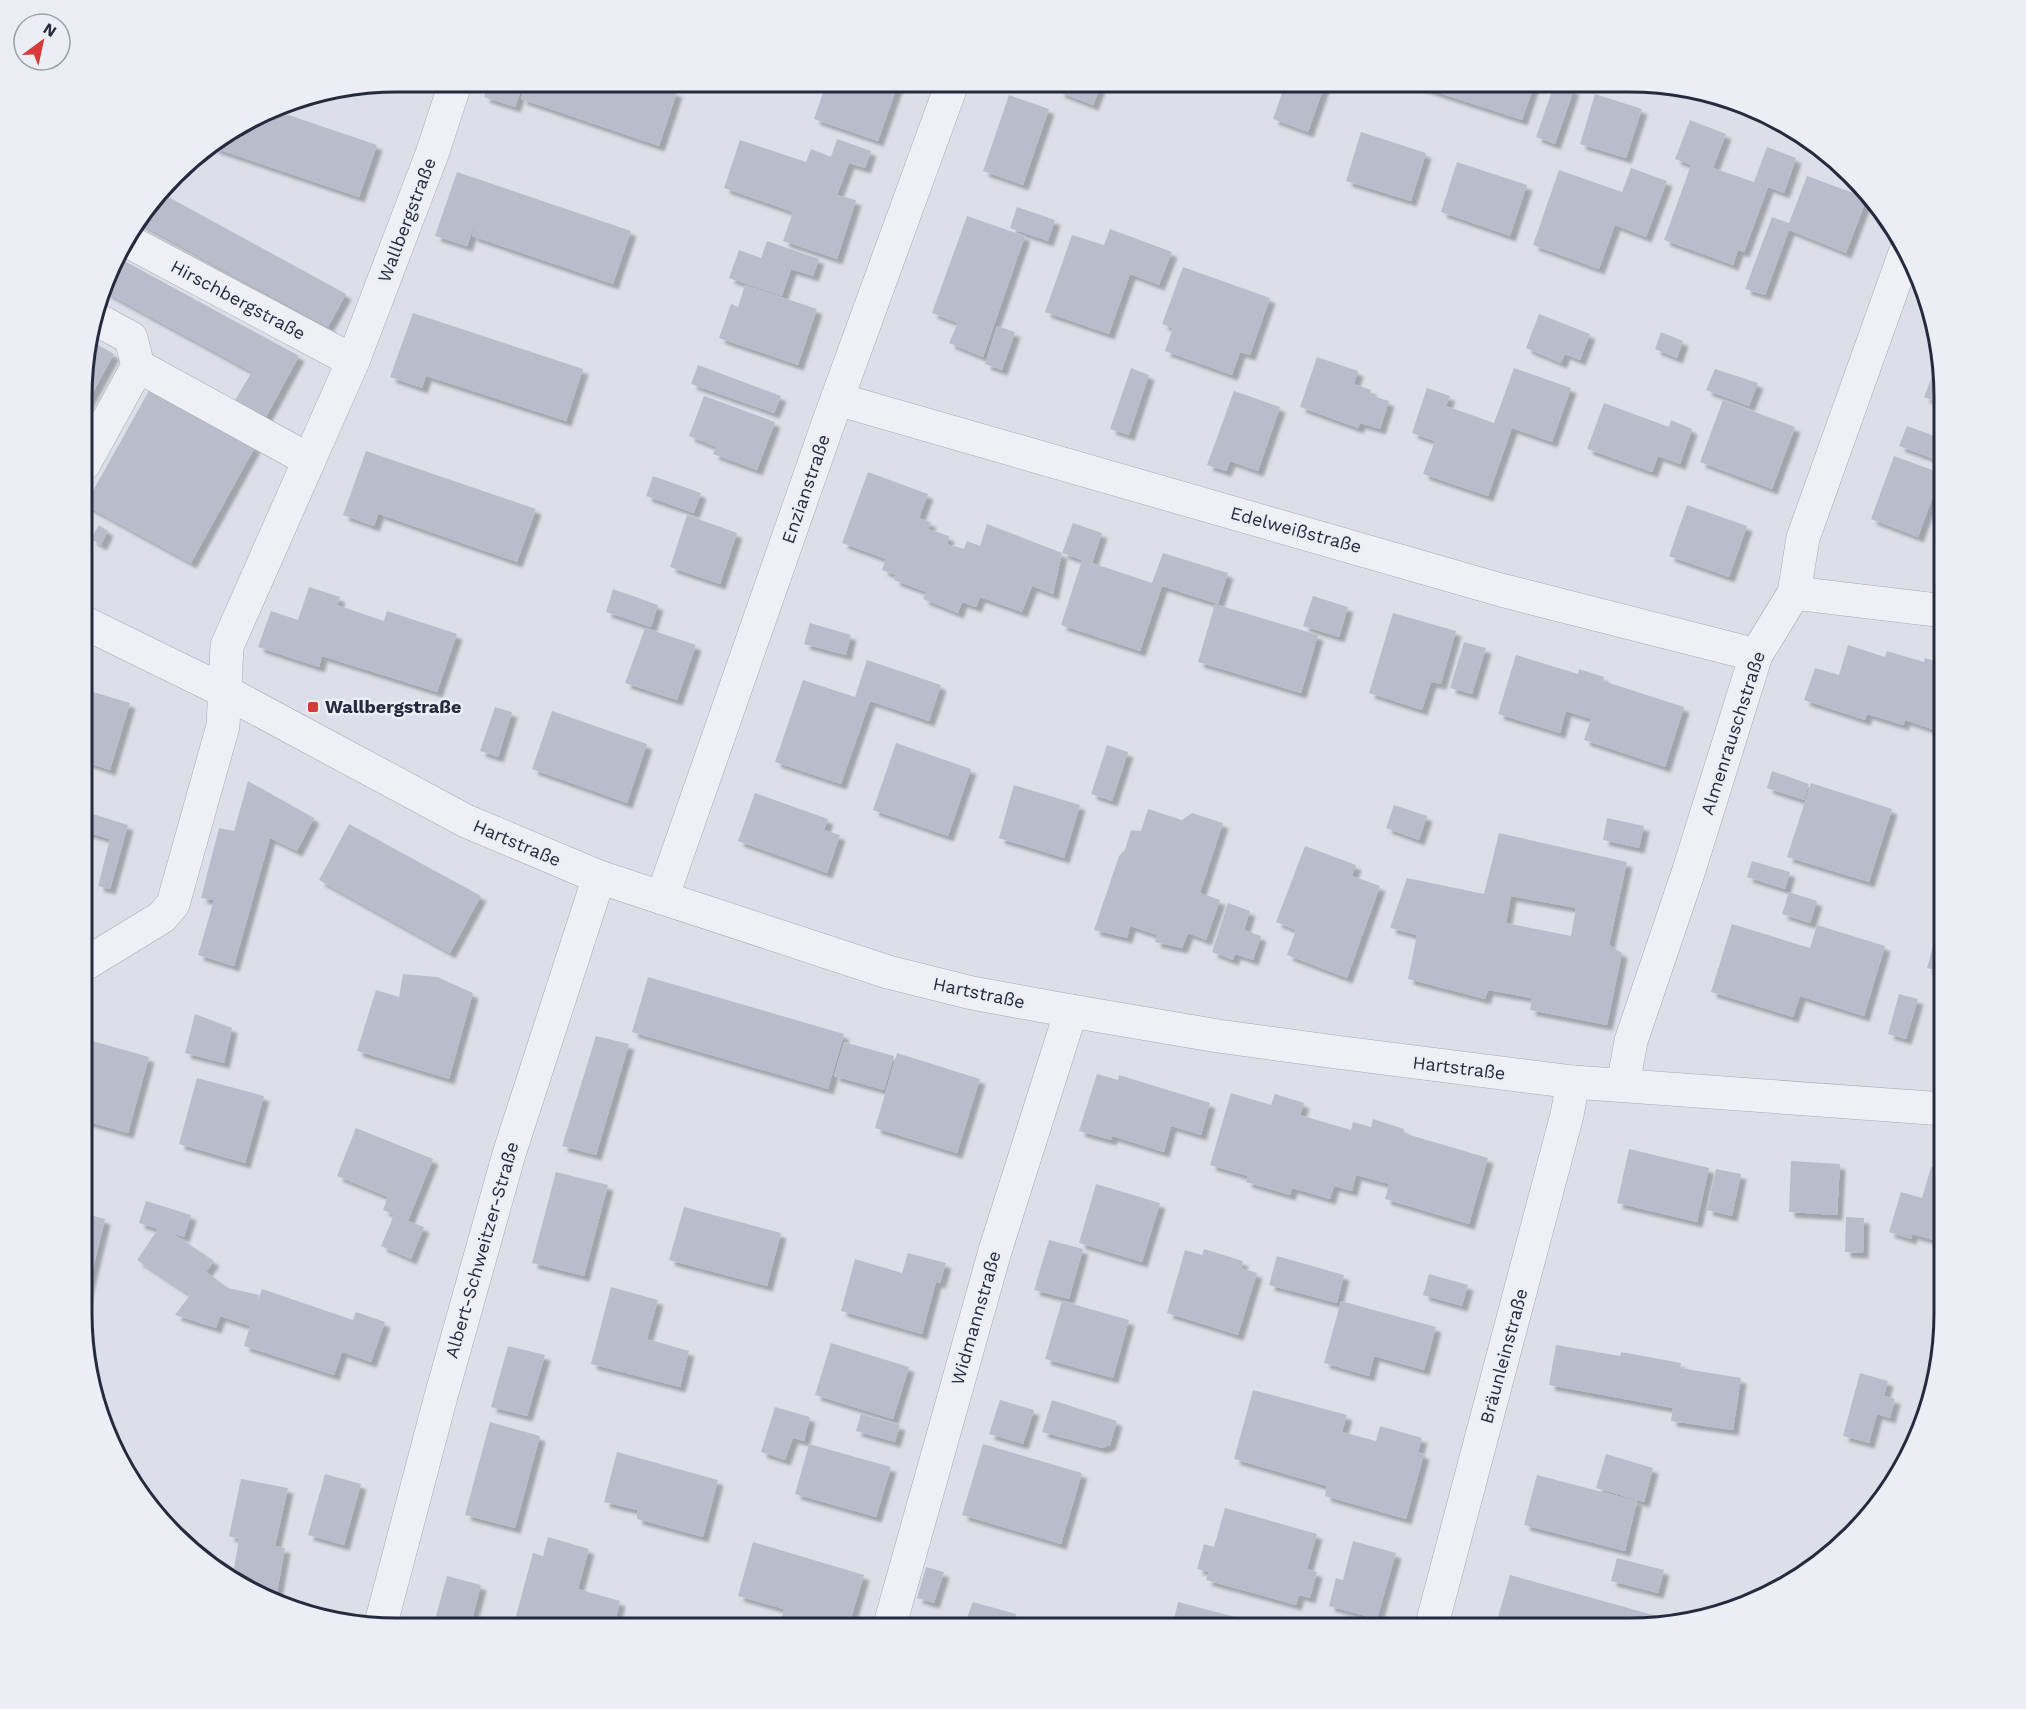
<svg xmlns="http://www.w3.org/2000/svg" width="2026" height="1709" viewBox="0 0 2026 1709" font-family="'Work Sans',sans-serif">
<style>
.building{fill:#b9bdcb;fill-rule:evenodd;filter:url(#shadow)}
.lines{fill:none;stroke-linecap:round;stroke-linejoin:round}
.minor-casing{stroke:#a5a9b5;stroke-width:34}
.minor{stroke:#eff0f6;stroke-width:33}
.poi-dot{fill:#d73a37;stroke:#eceef5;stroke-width:2}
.labels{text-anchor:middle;stroke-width:5;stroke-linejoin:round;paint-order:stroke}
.street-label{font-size:18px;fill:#252a3f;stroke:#eceef5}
.poi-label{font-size:18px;font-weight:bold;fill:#252a3f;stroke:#eceef5;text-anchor:start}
.rim{fill:none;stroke:#252a3f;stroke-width:3}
</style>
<defs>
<filter id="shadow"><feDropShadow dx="5.5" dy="5.5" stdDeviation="1.5" flood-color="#0004"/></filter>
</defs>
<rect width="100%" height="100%" fill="#dcdfe8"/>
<g class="building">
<path d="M 489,81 L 524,81 L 515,107 L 484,97 Z"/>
<path d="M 527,81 L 643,81 L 677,92 L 659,146 L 521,99 Z"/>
<path d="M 827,81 L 899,81 L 878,141 L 814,119 Z"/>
<path d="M 1063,81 L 1085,81 L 1100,87 L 1093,105 L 1059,92 Z"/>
<path d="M 1266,81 L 1326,81 L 1308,132 L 1273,119 L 1283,90 Z"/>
<path d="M 1406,82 L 1535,82 L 1522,120 Z"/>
<path d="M 1555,82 L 1574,89 L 1555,144 L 1536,137 Z"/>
<path d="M 1595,94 L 1642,109 L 1626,158 L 1580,144 Z"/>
<path d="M 1009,95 L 1049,109 L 1023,185 L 983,171 Z"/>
<path d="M 274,110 L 377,145 L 359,197 L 211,147 Z"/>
<path d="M 1690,120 L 1726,134 L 1713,168 L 1754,182 L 1767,147 L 1796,158 L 1784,193 L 1768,187 L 1744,252 L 1738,250 L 1733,265 L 1664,240 L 1691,165 L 1675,159 Z"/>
<path d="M 1361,132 L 1426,153 L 1411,201 L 1346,181 Z"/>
<path d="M 837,139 L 871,151 L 865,168 L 849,163 L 837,195 L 856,200 L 837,259 L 783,241 L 793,212 L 724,188 L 740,140 L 806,162 L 811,149 L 831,157 Z"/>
<path d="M 1457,162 L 1527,185 L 1510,236 L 1441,212 Z"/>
<path d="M 1631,168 L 1667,181 L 1646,237 L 1615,225 L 1599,269 L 1533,245 L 1559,170 L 1622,192 Z"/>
<path d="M 457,172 L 631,231 L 613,284 L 472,236 L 479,211 L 467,246 L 435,236 Z"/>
<path d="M 1807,176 L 1867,198 L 1846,253 L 1789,230 L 1765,295 L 1745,289 L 1772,217 L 1789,223 Z"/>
<path d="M 161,193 L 346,294 L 328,327 L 137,222 Z"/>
<path d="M 1017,207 L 1055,220 L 1048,241 L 1010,228 Z"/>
<path d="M 967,216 L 1025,236 L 983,357 L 949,343 L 958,323 L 932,313 Z"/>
<path d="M 1110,229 L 1172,252 L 1159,285 L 1130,274 L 1109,334 L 1045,312 L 1072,235 L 1104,245 Z"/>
<path d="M 767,241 L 819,259 L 813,276 L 791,269 L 782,296 L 729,278 L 739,250 L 761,258 Z"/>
<path d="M 117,257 L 299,356 L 266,417 L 235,400 L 252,372 L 105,292 Z"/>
<path d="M 1183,267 L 1270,298 L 1250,355 L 1240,352 L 1232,375 L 1165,351 L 1173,328 L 1162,324 Z"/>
<path d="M 745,285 L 817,309 L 798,365 L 719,338 L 731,304 L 738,307 Z"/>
<path d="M 413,313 L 583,369 L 566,421 L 426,376 L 422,388 L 390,377 Z"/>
<path d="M 1539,314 L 1590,334 L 1580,360 L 1565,354 L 1561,363 L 1526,348 Z"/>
<path d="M 997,326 L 1015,332 L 1002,370 L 985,364 Z"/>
<path d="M 1661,332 L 1683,341 L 1677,358 L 1655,349 Z"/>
<path d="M 89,340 L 114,354 L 84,409 L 84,355 Z"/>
<path d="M 1317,357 L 1358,371 L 1354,384 L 1371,390 L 1370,395 L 1389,401 L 1380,429 L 1360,423 L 1358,428 L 1300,407 Z"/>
<path d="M 1938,361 L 1945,397 L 1945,405 L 1924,397 Z"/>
<path d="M 698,365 L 781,396 L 774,413 L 691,384 Z"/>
<path d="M 1131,368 L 1149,375 L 1129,435 L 1110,429 Z"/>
<path d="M 1514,368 L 1571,388 L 1552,442 L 1512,428 L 1488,496 L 1423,474 L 1435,441 L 1412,433 L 1427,388 L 1450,396 L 1446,406 L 1494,423 Z"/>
<path d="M 1715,369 L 1758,383 L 1749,406 L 1706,390 Z"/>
<path d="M 150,389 L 255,447 L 191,563 L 85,505 Z"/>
<path d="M 1234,391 L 1280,407 L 1258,471 L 1230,461 L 1226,471 L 1207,465 Z"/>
<path d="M 704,396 L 775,422 L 757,470 L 713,454 L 716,447 L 689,436 Z"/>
<path d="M 1723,400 L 1795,427 L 1772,489 L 1700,462 Z"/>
<path d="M 1604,403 L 1669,427 L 1671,420 L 1692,429 L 1680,464 L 1658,456 L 1652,472 L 1587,449 Z"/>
<path d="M 1907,426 L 1945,440 L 1945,463 L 1899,446 Z"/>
<path d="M 366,451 L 536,509 L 517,562 L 379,514 L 388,486 L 374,526 L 343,515 Z"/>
<path d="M 1894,456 L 1935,471 L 1931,481 L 1938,483 L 1918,537 L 1871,519 Z"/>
<path d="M 868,472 L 928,494 L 919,518 L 931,522 L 928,529 L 949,536 L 947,544 L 964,549 L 967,541 L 980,546 L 987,524 L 1062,553 L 1053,594 L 1032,586 L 1022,612 L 980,597 L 976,607 L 962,602 L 958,613 L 923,599 L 926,592 L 894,580 L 896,575 L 882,570 L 886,559 L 842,543 Z"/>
<path d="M 653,476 L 701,493 L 694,513 L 646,496 Z"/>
<path d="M 1687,505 L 1747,526 L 1729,577 L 1669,556 Z"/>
<path d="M 687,515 L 737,533 L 720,584 L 670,567 Z"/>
<path d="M 1073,523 L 1102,533 L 1092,563 L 1152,583 L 1163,553 L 1228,573 L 1218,604 L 1162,586 L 1140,651 L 1061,625 L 1082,560 L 1062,553 Z"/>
<path d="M 99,525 L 108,531 L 101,545 L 91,539 Z"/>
<path d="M 309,587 L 340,597 L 337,605 L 384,621 L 387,611 L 457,634 L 437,692 L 322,656 L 319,667 L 258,647 L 271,611 L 298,620 Z"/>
<path d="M 613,589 L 658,605 L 651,627 L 606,612 Z"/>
<path d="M 1313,596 L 1348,607 L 1339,637 L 1303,626 Z"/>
<path d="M 1215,604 L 1318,635 L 1301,693 L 1198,662 Z"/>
<path d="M 1393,613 L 1456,631 L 1441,684 L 1431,682 L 1422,710 L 1369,693 Z"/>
<path d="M 810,623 L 851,635 L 846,655 L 804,644 Z"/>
<path d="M 645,628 L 696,645 L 677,700 L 625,683 Z"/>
<path d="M 1464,642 L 1486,648 L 1472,694 L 1450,688 Z"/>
<path d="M 1848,645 L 1885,657 L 1887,651 L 1924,662 L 1925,658 L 1945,664 L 1945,721 L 1941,732 L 1905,720 L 1903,725 L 1867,714 L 1865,720 L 1804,700 L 1815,668 L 1839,675 Z"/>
<path d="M 1516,655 L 1578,674 L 1579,669 L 1604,677 L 1603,681 L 1684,707 L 1665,767 L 1584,740 L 1591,719 L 1566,711 L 1560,733 L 1498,714 Z"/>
<path d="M 867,660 L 941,685 L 929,721 L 870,701 L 841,784 L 775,762 L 803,680 L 855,697 Z"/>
<path d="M 83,689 L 130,703 L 110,770 L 83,761 Z"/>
<path d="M 495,707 L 512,712 L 498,757 L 480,751 Z"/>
<path d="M 552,711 L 647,744 L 627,803 L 532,769 Z"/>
<path d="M 896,743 L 971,769 L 948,836 L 873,810 Z"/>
<path d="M 1107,745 L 1128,752 L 1112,801 L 1091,794 Z"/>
<path d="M 1772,771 L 1809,784 L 1804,800 L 1767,788 Z"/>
<path d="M 248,781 L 314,818 L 297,851 L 270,838 L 234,966 L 198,955 L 214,900 L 201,898 L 219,828 L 234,831 Z"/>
<path d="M 1811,783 L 1892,809 L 1869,882 L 1787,857 Z"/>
<path d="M 1014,785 L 1080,805 L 1064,858 L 999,838 Z"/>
<path d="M 755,793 L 828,819 L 824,830 L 840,835 L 827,873 L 738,841 Z"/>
<path d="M 1394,805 L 1427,816 L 1419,840 L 1386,828 Z"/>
<path d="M 1148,809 L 1182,820 L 1192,813 L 1223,823 L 1200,893 L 1220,900 L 1206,940 L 1188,933 L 1182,948 L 1155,942 L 1157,935 L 1130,926 L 1127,938 L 1094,930 L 1119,856 L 1125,850 L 1131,830 L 1141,831 Z"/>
<path d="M 83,811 L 128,825 L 110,889 L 98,886 L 110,839 L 83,831 Z"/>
<path d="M 1607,818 L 1644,826 L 1639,848 L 1603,840 Z"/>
<path d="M 349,824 L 481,896 L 450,953 L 319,880 Z"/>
<path d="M 1499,833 L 1627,862 L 1609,945 L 1622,953 L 1607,1025 L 1530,1010 L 1532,998 L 1488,990 L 1485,999 L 1408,979 L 1417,935 L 1390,928 L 1407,878 L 1484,894 ZM 1511,896 L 1576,908 L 1571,936 L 1506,923 Z"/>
<path d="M 1305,846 L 1356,865 L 1352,876 L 1380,886 L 1347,978 L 1287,955 L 1296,930 L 1276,922 Z"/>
<path d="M 1752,861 L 1790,872 L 1785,889 L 1747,877 Z"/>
<path d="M 1789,892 L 1817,901 L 1810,923 L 1782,914 Z"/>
<path d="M 1228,903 L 1250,911 L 1244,930 L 1261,936 L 1253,960 L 1235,954 L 1233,960 L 1212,952 Z"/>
<path d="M 1944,907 L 1945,907 L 1945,973 L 1927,968 Z"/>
<path d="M 1732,924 L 1810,948 L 1817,925 L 1885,946 L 1864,1016 L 1800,996 L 1793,1017 L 1711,992 Z"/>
<path d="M 403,974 L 437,977 L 473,993 L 449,1079 L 357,1051 L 376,990 L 399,997 Z"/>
<path d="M 648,977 L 844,1034 L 828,1089 L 632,1032 Z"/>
<path d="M 1899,994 L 1918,999 L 1906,1039 L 1888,1034 Z"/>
<path d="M 195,1014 L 232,1028 L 224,1063 L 185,1053 Z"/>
<path d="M 596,1036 L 629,1044 L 596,1155 L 562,1146 Z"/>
<path d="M 82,1038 L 149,1057 L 128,1133 L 82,1120 Z"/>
<path d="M 844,1042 L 894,1056 L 884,1090 L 834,1076 Z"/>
<path d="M 897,1053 L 980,1079 L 957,1153 L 875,1128 Z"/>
<path d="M 1097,1074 L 1118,1080 L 1119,1075 L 1210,1103 L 1201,1135 L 1171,1126 L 1164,1152 L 1112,1136 L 1111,1140 L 1079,1131 Z"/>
<path d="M 197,1078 L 264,1096 L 245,1163 L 179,1144 Z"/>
<path d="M 1231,1093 L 1271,1105 L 1275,1094 L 1304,1103 L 1300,1115 L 1351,1130 L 1353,1122 L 1371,1127 L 1373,1119 L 1404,1129 L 1403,1133 L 1488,1158 L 1469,1224 L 1385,1199 L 1389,1184 L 1356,1175 L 1352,1191 L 1334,1186 L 1330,1199 L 1292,1188 L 1290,1195 L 1246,1182 L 1248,1176 L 1210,1165 Z"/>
<path d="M 356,1128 L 433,1159 L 408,1221 L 424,1227 L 411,1259 L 381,1246 L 394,1215 L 383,1210 L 388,1197 L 337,1176 Z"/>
<path d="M 1629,1149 L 1709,1168 L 1697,1222 L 1617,1203 Z"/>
<path d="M 1791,1161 L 1840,1164 L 1837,1215 L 1789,1212 Z"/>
<path d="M 1931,1167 L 1944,1171 L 1944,1243 L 1912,1234 L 1911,1239 L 1889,1232 L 1901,1192 L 1922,1198 Z"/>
<path d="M 1716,1169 L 1741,1174 L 1732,1216 L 1707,1210 Z"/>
<path d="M 556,1172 L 608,1185 L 584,1276 L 532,1263 Z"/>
<path d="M 1096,1184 L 1160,1203 L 1142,1262 L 1079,1243 Z"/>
<path d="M 146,1201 L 191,1215 L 184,1237 L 172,1233 L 214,1261 L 206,1272 L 228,1288 L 259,1295 L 254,1311 L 262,1289 L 353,1320 L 356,1312 L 385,1322 L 371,1362 L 342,1352 L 334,1375 L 244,1346 L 250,1326 L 220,1316 L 216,1328 L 175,1315 L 190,1295 L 137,1260 L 158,1229 L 139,1223 Z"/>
<path d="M 684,1207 L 781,1233 L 767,1286 L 669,1260 Z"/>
<path d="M 82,1213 L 105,1219 L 85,1301 L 82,1300 Z"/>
<path d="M 1846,1217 L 1864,1218 L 1863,1253 L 1845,1252 Z"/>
<path d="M 1049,1240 L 1083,1249 L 1069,1299 L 1034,1290 Z"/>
<path d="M 1204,1249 L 1243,1261 L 1241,1268 L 1257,1273 L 1238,1335 L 1167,1313 L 1185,1250 L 1202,1255 Z"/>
<path d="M 908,1253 L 946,1263 L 940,1283 L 936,1282 L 922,1334 L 841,1311 L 855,1259 L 902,1273 Z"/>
<path d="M 1277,1256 L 1344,1275 L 1337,1303 L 1269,1285 Z"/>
<path d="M 1429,1274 L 1468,1285 L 1462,1306 L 1423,1295 Z"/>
<path d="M 611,1287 L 658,1300 L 647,1339 L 689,1351 L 680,1387 L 591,1364 Z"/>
<path d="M 1062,1301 L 1129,1320 L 1113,1378 L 1045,1359 Z"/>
<path d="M 1341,1301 L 1436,1327 L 1424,1370 L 1374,1356 L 1369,1376 L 1324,1363 Z"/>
<path d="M 831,1343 L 909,1367 L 893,1419 L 815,1395 Z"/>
<path d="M 1556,1345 L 1620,1356 L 1621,1352 L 1681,1363 L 1680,1368 L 1741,1378 L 1733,1430 L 1671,1421 L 1673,1408 L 1549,1385 Z"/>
<path d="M 508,1346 L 545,1355 L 527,1416 L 491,1407 Z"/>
<path d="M 1860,1373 L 1888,1381 L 1884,1396 L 1895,1399 L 1890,1418 L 1877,1414 L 1869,1443 L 1843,1436 Z"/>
<path d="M 1253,1390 L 1347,1415 L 1342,1432 L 1376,1441 L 1380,1426 L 1422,1438 L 1418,1452 L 1424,1454 L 1406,1519 L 1325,1496 L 1327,1486 L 1234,1459 Z"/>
<path d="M 1000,1400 L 1034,1410 L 1023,1444 L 989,1434 Z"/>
<path d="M 1052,1400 L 1117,1421 L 1110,1445 L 1102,1448 L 1042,1432 Z"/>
<path d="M 775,1407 L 810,1417 L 804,1441 L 793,1438 L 785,1460 L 761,1452 Z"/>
<path d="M 861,1414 L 900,1425 L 895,1442 L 856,1431 Z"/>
<path d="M 490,1422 L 540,1436 L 515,1528 L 465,1515 Z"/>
<path d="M 809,1444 L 891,1467 L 876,1517 L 795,1494 Z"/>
<path d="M 983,1444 L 1082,1473 L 1061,1544 L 962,1515 Z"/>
<path d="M 617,1452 L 718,1480 L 703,1537 L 637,1519 L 637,1510 L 604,1502 Z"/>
<path d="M 1606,1454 L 1653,1468 L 1644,1502 L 1596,1488 Z"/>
<path d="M 325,1474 L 361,1484 L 344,1545 L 308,1535 Z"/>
<path d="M 1537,1475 L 1637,1501 L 1625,1551 L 1524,1525 Z"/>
<path d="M 241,1479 L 288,1488 L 275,1546 L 285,1548 L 275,1604 L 233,1575 L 239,1539 L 229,1536 Z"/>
<path d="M 1225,1508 L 1317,1534 L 1307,1569 L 1317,1572 L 1310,1598 L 1299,1595 L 1296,1605 L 1206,1580 L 1209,1572 L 1197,1569 L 1204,1544 L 1214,1547 Z"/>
<path d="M 548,1537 L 589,1549 L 578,1589 L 620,1601 L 614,1626 L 618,1627 L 541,1627 L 515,1620 L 533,1553 L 543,1556 Z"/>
<path d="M 1353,1541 L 1396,1553 L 1377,1619 L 1329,1606 L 1336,1578 L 1343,1580 Z"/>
<path d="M 753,1542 L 864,1575 L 848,1628 L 779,1628 L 784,1609 L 738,1596 Z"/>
<path d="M 1617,1558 L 1664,1570 L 1658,1593 L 1611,1581 Z"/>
<path d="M 926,1567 L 944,1572 L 934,1603 L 917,1598 Z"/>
<path d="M 1510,1575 L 1578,1594 L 1671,1620 L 1629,1628 L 1495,1628 Z"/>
<path d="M 447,1576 L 481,1585 L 470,1627 L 433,1627 Z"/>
<path d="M 973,1602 L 1016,1614 L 1013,1628 L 963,1628 Z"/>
<path d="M 1178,1602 L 1273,1627 L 1273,1628 L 1172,1628 Z"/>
</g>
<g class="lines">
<g class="minor-casing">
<g id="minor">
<path d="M 124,239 L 353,361"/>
<path d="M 96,319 L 131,338 L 138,366"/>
<path d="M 837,399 L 1501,590 L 1756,655"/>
<path d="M 84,464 L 138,366 L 309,460"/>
<path d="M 1794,593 L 1945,611"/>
<path d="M 83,622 L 224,691 L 466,821 L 599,877 L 888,972 L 972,993 L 1071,1011 L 1218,1036 L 1336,1052 L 1573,1082 L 1944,1109"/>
<path d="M 662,898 L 829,421 L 953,81"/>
<path d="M 82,966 L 162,917 L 173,904 L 223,726 L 227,646 L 353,361 L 432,154 L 456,81"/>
<path d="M 1623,1085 L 1631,1041 L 1689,870 L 1756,655 L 1794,593 L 1803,538 L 1905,253"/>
<path d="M 380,1627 L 440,1400 L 509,1154 L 599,877"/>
<path d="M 889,1628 L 995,1251 L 1071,1011"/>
<path d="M 1431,1628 L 1567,1115 L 1573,1082"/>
</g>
</g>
<use href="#minor" class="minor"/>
</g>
<rect class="poi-dot" x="307" y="701" width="12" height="12" rx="3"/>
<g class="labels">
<g class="street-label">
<text transform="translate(407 220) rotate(-69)" y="6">Wallbergstraße</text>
<text transform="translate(238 300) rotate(28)" y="6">Hirschbergstraße</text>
<text transform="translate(806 489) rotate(-71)" y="6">Enzianstraße</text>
<text transform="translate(1296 530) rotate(15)" y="6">Edelweißstraße</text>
<text transform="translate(1733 733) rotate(-72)" y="6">Almenrauschstraße</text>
<text transform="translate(517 843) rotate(23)" y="6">Hartstraße</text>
<text transform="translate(979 993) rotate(12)" y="6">Hartstraße</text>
<text transform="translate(1459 1068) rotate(7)" y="6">Hartstraße</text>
<text transform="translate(482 1250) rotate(-74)" y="6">Albert-Schweitzer-Straße</text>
<text transform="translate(976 1318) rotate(-74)" y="6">Widmannstraße</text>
<text transform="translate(1504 1356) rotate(-75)" y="6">Bräunleinstraße</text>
</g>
<g class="poi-label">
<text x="325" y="713">Wallbergstraße</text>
</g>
</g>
<path d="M0 0H2026V1709H0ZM397 92H1629A305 305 0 0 1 1934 397V1313A305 305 0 0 1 1629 1618H397A305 305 0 0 1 92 1313V397A305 305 0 0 1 397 92Z" fill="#eceef5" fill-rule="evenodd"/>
<path class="rim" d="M397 92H1629A305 305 0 0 1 1934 397V1313A305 305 0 0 1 1629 1618H397A305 305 0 0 1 92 1313V397A305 305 0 0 1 397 92Z"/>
<g transform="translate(42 42) rotate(33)"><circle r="28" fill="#eceef5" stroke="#9ca0ac" stroke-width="1.5"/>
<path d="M0-4.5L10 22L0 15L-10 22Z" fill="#d73a37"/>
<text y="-9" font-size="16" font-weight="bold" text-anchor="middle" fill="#252a3f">N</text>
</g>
</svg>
